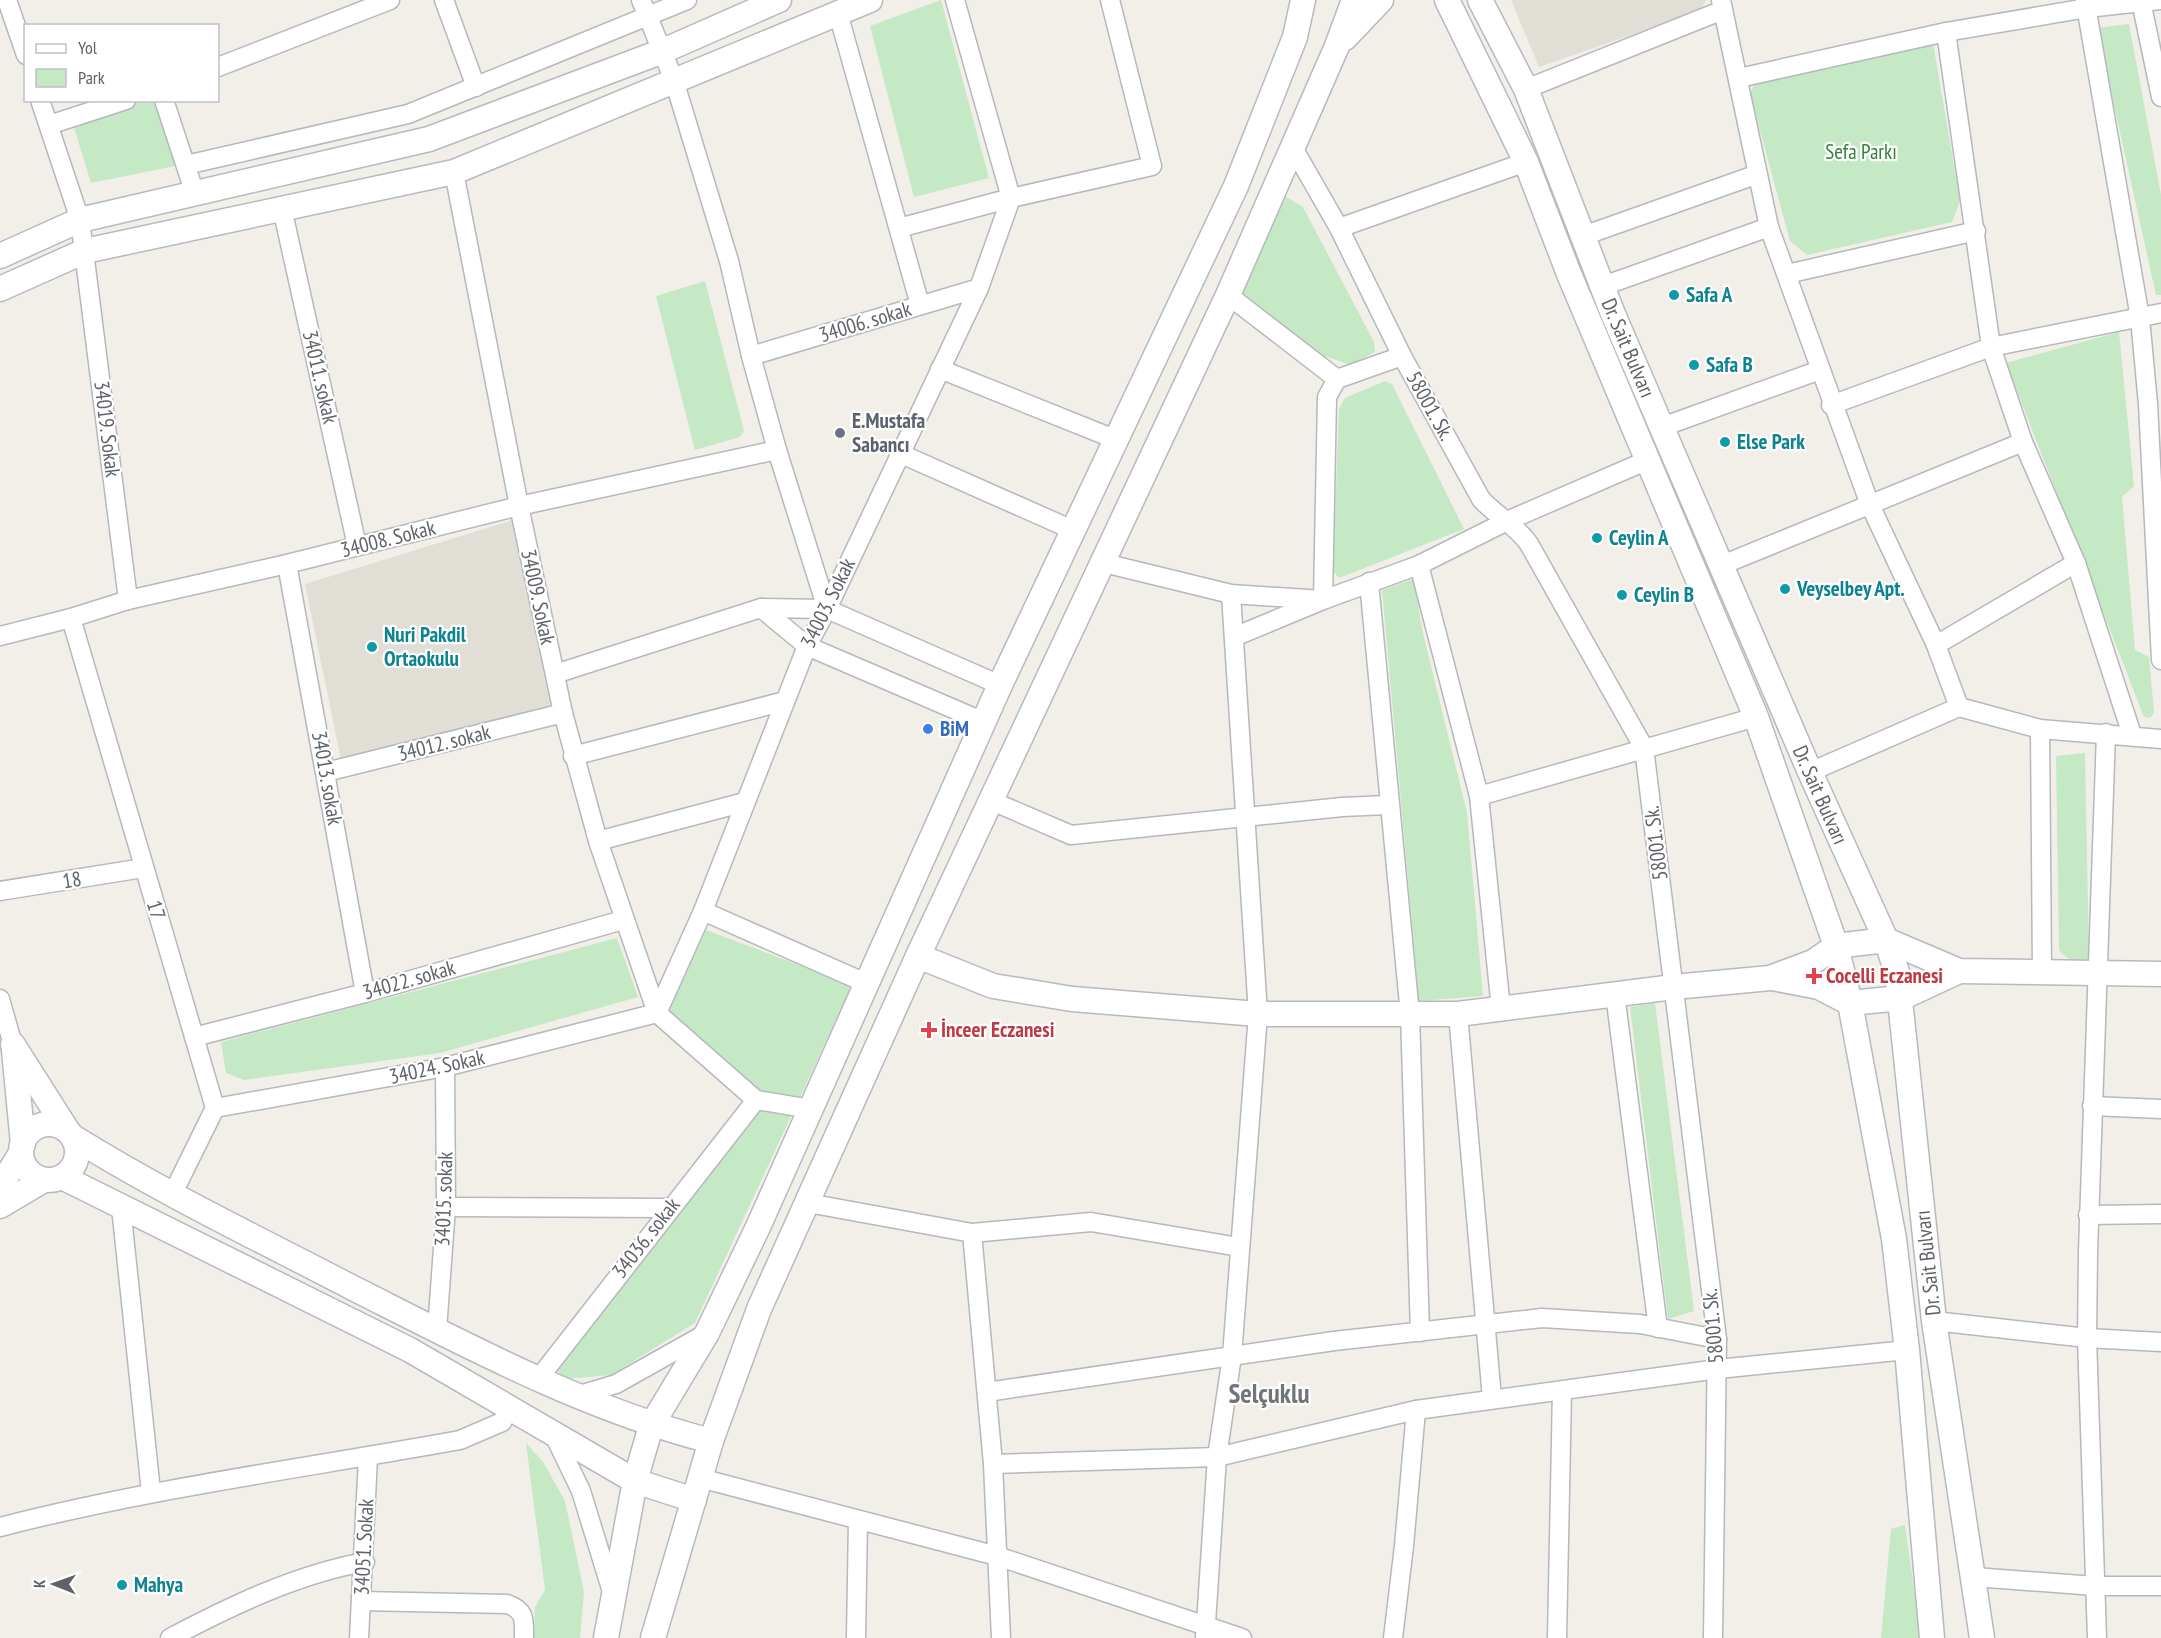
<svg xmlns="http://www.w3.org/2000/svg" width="2161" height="1638" viewBox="0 0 2161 1638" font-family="'PT Sans Narrow',sans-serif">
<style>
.education{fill:#e1ded6}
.green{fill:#c5e8c5}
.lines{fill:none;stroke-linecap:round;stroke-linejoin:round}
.street-casing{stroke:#b5b8bc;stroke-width:21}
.secondary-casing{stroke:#b6babf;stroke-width:27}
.street{stroke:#fff;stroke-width:18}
.secondary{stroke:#fff;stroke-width:24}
.culture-dot{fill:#0f9aa8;stroke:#fff;stroke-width:2}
.worship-dot{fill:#6b7280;stroke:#fff;stroke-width:2}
.shop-dot{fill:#3f7fe0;stroke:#fff;stroke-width:2}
.health-dot{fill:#e0444e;stroke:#fff;stroke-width:2}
.labels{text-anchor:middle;stroke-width:4.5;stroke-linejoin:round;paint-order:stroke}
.park-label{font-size:21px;fill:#348238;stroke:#fff}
.culture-label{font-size:21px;font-weight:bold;fill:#0d838f;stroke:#fff;text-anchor:start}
.street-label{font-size:21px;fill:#5f6368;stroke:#fff}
.worship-label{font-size:21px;font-weight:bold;fill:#5b616d;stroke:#fff;text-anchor:start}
.shop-label{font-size:21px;font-weight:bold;fill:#366cbe;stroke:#fff;text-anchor:start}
.health-label{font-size:21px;font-weight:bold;fill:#be3a42;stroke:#fff;text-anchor:start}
.district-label{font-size:27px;font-weight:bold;fill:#70757a;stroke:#fff}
</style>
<rect width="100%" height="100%" fill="#f1efe8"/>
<g class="education">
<path d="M 1511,0 L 1706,0 L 1700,11 L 1539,67 Z"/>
<path d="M 513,520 L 550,705 L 341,760 L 305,584 Z"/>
</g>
<g class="green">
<path d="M 941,0 L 989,178 L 914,197 L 870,26 Z"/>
<path d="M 2129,24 L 2161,195 L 2161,295 L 2156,295 L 2097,28 Z"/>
<path d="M 1933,43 L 1960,201 L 1952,222 L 1807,255 L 1790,241 L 1750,94 L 1754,85 Z"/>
<path d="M 141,101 L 160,101 L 180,165 L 91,183 L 73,124 Z"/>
<path d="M 1280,193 L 1303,207 L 1374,342 L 1375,352 L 1351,365 L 1319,354 L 1238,297 Z"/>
<path d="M 705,281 L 744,431 L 740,437 L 695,450 L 656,296 Z"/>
<path d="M 2119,332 L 2134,486 L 2122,497 L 2135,650 L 2149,657 L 2154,713 L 2150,718 L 2144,717 L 2006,363 Z"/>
<path d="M 1385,381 L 1392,384 L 1464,529 L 1339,578 L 1333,571 L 1339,409 L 1345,398 Z"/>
<path d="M 1414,579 L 1422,629 L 1467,813 L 1483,996 L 1419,1001 L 1382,590 Z"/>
<path d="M 2085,753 L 2089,961 C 2075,964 2068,960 2059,950 L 2056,756 Z"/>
<path d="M 706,930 L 852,985 L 695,1323 L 611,1375 L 565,1379 L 556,1369 L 755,1100 L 657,1013 Z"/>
<path d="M 617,938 L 638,997 L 440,1053 L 244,1080 L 226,1073 L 221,1042 Z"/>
<path d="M 1655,1003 L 1694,1311 L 1668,1319 L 1630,1007 Z"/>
<path d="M 526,1443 L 543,1462 L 565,1501 L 584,1592 L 580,1638 L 534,1638 L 535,1607 L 545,1590 Z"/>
<path d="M 1905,1525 L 1921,1638 L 1881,1638 L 1891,1529 Z"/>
</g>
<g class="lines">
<g class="street-casing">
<g id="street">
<path d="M 7,0 L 26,55"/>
<path d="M 444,0 L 476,87"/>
<path d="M 641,0 L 674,80 L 729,261 L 751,356 L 777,450 L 827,609 L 1000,685"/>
<path d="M 955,0 L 1011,198"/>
<path d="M 1721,0 L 1769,227 L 1870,505 L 1936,645 L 1959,707"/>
<path d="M 2085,0 L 2140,318 L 2148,404 L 2161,660"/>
<path d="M 2141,1 L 2161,97"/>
<path d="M 838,13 L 920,305"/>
<path d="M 1946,32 L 1991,347 L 2023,442 L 2076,563 L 2132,735"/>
<path d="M 218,67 L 390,0"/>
<path d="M 1739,78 L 1946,32 L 2087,8 L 2161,0"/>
<path d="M 1526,89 L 1723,10"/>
<path d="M 40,100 L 80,220 L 128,600"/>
<path d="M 164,100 L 195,194"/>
<path d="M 49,125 L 126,100"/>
<path d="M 1292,146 L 1339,228 L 1402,356 L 1481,499 C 1496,516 1516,525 1529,544 L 1644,748 L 1717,1339 L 1713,1638"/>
<path d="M 186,165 L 408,114 L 687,0"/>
<path d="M 454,172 L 519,506 L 563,713 L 598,841 L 657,1013 L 756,1100 L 811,1109"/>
<path d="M 282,208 L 357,546"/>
<path d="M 899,228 L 1011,198 L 1152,166 L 1110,0"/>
<path d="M 1339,228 L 1526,162"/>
<path d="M 1583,236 L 1758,174"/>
<path d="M 1787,274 L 1976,231"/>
<path d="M 1603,286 L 1769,227"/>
<path d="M 1228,295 L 1337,379"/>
<path d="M 751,356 L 979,288"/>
<path d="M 940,369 L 1117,440"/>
<path d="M 1831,405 L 1991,347 L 2161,313"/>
<path d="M 1662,427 L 1820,370"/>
<path d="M 899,453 L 1075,531"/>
<path d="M 1104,563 L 1231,594 L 1323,600 L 1419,565 L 1507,521 L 1648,460"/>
<path d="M 287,564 L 365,993"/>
<path d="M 1419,565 L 1479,796 L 1501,1009"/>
<path d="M 1722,565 L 2023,442"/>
<path d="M 1369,582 L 1410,1015 L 1420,1332"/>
<path d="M 761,608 L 807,646 L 984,722"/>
<path d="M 71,618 L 215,1108 L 172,1195"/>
<path d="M 0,636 L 71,618 L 128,600 L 287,564 L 519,506 L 777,450"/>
<path d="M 1234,637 L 1323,600 L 1327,397 L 1337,379 L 1402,356"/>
<path d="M 1936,645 L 2076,563"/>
<path d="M 555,674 L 761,608 L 827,609"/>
<path d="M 2040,729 L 2042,972"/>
<path d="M 573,756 L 785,701"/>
<path d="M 326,772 L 563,713"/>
<path d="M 1810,772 L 1959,707 L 2040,729 L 2161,739"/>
<path d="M 1479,796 L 1756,717"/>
<path d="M 992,801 L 1071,835 L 1342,807 L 1388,805"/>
<path d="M 598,841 L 745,802"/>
<path d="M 0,891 L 143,868"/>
<path d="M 703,911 L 868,984"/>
<path d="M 1615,994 L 1658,1328"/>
<path d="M 0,999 L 13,1045"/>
<path d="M 657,1013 L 703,911 L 807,646 L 827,609 L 979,288 L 1011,198"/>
<path d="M 1458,1014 L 1492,1398"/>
<path d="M 194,1037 L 365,993 L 623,920"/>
<path d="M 2092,1106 L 2161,1109"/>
<path d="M 215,1108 L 445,1067 L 657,1013"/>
<path d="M 808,1203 L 972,1233 L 993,1464 L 1001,1638"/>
<path d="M 121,1207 L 151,1492"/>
<path d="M 446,1207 L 669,1208"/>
<path d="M 2088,1215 L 2161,1214"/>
<path d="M 972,1233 L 1091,1222 L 1239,1247"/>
<path d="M 1934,1321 L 2087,1338 L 2161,1342"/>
<path d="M 437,1330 L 446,1207 L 445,1067"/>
<path d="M 539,1378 L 756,1100"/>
<path d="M 987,1392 L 1334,1341 L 1542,1318 L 1640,1324 L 1717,1339"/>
<path d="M 576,1396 L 616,1384 L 705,1334"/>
<path d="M 553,1433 L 581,1491 L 613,1595"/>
<path d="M 993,1464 L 1217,1457 L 1416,1410 L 1718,1369 L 1907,1350"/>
<path d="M 700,1478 L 997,1556 L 1242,1638"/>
<path d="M 0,1527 C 151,1488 306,1468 460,1440 L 502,1422 L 511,1406"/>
<path d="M 1974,1577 L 2095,1586 L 2161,1586"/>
<path d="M 361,1601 L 507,1604 C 526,1610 524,1621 524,1638"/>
<path d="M 170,1638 C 231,1606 297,1574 365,1562"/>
<path d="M 359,1638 L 368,1457"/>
<path d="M 856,1638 L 858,1520"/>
<path d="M 1205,1638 L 1217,1457 L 1232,1356 L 1258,1014 L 1231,594"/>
<path d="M 1393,1638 L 1404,1546 L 1416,1410"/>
<path d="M 1557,1638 L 1562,1391"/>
<path d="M 2097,1638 L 2087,1338 L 2088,1252 L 2106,733"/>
</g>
</g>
<g class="secondary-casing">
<g id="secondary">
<path d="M 1447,0 L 1526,162 L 1569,274 L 1756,717 L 1836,946 L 1850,1003 L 1894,1239 L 1907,1350 L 1932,1638"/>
<path d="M 1480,0 L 1526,89 L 1613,314 L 1810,772 L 1886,940 L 1897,972 L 1934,1321 L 1982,1638"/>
<path d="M 1345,38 L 1381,0"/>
<path d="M 0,256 L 80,220 L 429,139 L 663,51 L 779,0"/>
<path d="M 0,289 L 85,251 L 454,172 L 870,0"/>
<path d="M 918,956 L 993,986 L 1072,999 L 1258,1014 L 1458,1014 L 1674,987 L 1770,978 L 1813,962 L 1836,946 L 1886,940 L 1959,971 L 2161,974"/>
<path d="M 1772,978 L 1819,987 L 1850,1003 L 1901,998 L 1959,971"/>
<path d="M 13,1045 L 67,1130"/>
<path d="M 14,1050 L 23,1144"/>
<circle cx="49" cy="1152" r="28"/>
<path d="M 73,1137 C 163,1193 259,1239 353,1288 C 468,1346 585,1409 711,1441"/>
<path d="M 62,1177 L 410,1350 L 635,1481 L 694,1500"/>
<path d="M 0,1187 L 21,1153"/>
<path d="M 0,1206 L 44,1180"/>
<path d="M 606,1638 L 635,1481 L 651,1426 L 707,1333 L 758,1227 L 1000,685 L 1236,186 L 1295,37 L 1303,0"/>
<path d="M 653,1638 L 711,1441 L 759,1309 L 918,956 L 1228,295 L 1337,46 L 1354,0"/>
</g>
</g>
<use href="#street" class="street"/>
<use href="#secondary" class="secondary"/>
</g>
<g class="culture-dot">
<circle cx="1674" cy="295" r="6"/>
<circle cx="1694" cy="365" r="6"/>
<circle cx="1725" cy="442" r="6"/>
<circle cx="1597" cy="538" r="6"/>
<circle cx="1785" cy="589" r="6"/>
<circle cx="1622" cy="595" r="6"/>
<circle cx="372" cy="647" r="6"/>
<circle cx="122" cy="1585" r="6"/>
</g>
<circle class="worship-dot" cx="840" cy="433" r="6"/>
<circle class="shop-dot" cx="928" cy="729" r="6"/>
<g class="health-dot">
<path d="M1811 967h6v6h6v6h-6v6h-6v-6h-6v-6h6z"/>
<path d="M926 1021h6v6h6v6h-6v6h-6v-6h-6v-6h6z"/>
</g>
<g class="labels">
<g class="park-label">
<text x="1861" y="159">Sefa Parkı</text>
</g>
<g class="culture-label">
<text x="1686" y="302">Safa A</text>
<text x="1706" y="372">Safa B</text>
<text x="1737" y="449">Else Park</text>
<text x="1609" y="545">Ceylin A</text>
<text x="1797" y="596">Veyselbey Apt.</text>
<text x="1634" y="602">Ceylin B</text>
<text x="384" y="642">Nuri Pakdil<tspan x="384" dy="24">Ortaokulu</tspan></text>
<text x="134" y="1592">Mahya</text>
</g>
<g class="street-label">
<text transform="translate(865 322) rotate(-17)" y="7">34006. sokak</text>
<text transform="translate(1628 348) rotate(67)" y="7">Dr. Sait Bulvarı</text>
<text transform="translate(320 377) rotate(77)" y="7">34011. sokak</text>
<text transform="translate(1430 406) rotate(61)" y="7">58001. Sk.</text>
<text transform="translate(107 429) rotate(83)" y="7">34019. Sokak</text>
<text transform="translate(388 539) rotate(-14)" y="7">34008. Sokak</text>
<text transform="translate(538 597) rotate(78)" y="7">34009. Sokak</text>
<text transform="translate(828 603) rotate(-64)" y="7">34003. Sokak</text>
<text transform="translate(444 743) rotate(-14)" y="7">34012. sokak</text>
<text transform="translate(327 778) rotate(80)" y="7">34013. sokak</text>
<text transform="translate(1820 795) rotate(66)" y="7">Dr. Sait Bulvarı</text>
<text transform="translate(1656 843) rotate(-97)" y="7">58001. Sk.</text>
<text transform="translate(72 880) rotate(-9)" y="7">18</text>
<text transform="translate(156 910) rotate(73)" y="7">17</text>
<text transform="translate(409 980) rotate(-16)" y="7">34022. sokak</text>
<text transform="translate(437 1067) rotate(-12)" y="7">34024. Sokak</text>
<text transform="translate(444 1199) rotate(-88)" y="7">34015. sokak</text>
<text transform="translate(646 1238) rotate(-52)" y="7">34036. sokak</text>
<text transform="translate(1928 1263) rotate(-96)" y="7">Dr. Sait Bulvarı</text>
<text transform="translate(1713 1326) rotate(-95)" y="7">58001. Sk.</text>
<text transform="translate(364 1547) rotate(-87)" y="7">34051. Sokak</text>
</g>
<g class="worship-label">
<text x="852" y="428">E.Mustafa<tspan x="852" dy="24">Sabancı</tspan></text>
</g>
<g class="shop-label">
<text x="940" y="736">BiM</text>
</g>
<g class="health-label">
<text x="1826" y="983">Cocelli Eczanesi</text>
<text x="941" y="1037">İnceer Eczanesi</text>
</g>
<g class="district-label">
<text x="1269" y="1403">Selçuklu</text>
</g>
</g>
<rect x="24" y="24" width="195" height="78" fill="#ffffff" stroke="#bfc1c3" stroke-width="1.5"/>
<rect x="36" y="44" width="30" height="9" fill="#ffffff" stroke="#bfc1c3" stroke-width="1.5"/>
<text x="78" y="54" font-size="18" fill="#5f6368">Yol</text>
<rect x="36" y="69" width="30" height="18" fill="#c5e8c5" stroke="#bfc1c3" stroke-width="1.5"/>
<text x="78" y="84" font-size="18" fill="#5f6368">Park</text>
<g transform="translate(54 1584) rotate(271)" stroke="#ffffff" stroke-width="4.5" paint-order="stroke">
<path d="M0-4.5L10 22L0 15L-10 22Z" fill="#5f6368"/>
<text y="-9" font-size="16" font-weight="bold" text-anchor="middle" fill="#5f6368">K</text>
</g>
</svg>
